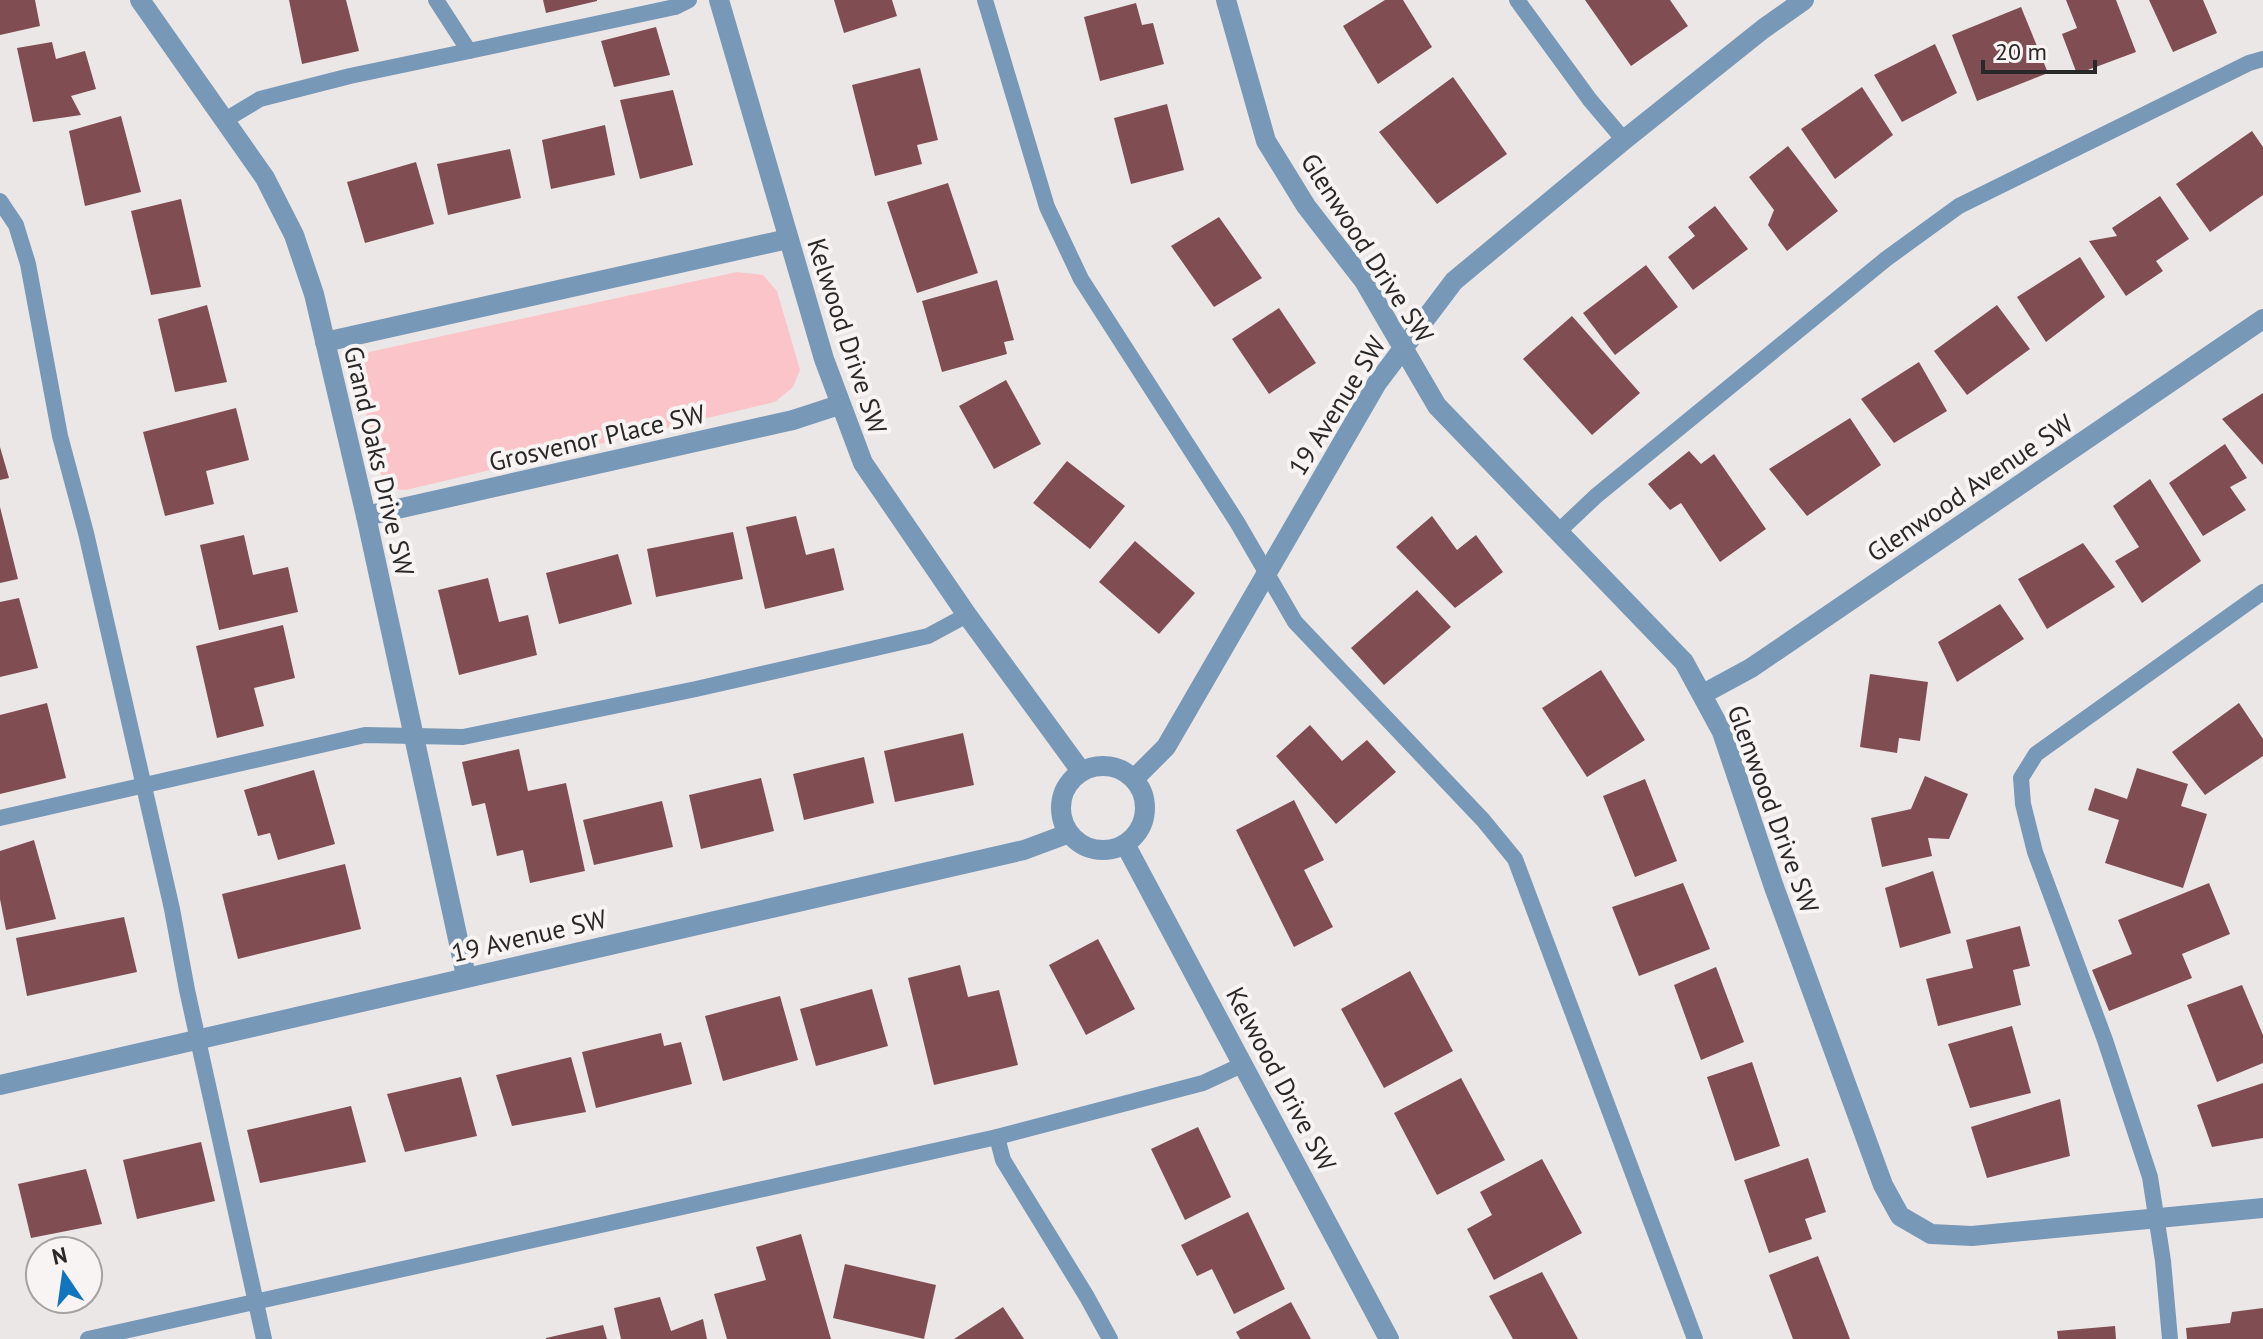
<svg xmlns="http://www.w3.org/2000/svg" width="2263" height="1339" viewBox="0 0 2263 1339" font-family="'PT Sans',sans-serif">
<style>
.green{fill:#fac4c8}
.building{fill:#804d52}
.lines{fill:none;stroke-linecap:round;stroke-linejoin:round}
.service{stroke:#7898b7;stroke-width:16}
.minor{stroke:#7898b7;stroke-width:20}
.labels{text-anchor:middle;stroke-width:8;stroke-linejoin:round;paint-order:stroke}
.street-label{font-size:26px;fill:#292828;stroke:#f9f4f4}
</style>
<rect width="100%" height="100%" fill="#ece7e7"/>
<path class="green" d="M 737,272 L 763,275 L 777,291 L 800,370 L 793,387 L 775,402 L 406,490 L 395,489 L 383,481 L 356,373 L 369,352 Z"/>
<g class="building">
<path d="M 0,0 L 35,0 L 40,26 L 0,35 Z"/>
<path d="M 289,0 L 346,0 L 359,51 L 302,64 Z"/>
<path d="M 543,0 L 597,0 L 597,1 L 546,13 Z"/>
<path d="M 834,0 L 892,0 L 897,16 L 844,33 Z"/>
<path d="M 1385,0 L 1403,0 L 1432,47 L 1378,84 L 1343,26 Z"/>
<path d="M 1585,0 L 1670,0 L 1688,26 L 1631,66 Z"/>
<path d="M 2066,0 L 2116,0 L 2136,52 L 2077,74 L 2062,34 L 2077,28 Z"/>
<path d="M 2149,0 L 2203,0 L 2217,33 L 2173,52 Z"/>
<path d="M 1136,3 L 1142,25 L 1153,23 L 1164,64 L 1100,81 L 1084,17 Z"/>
<path d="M 2021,7 L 2048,73 L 1977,101 L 1952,35 Z"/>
<path d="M 656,27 L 670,75 L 614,87 L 601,41 Z"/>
<path d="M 52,42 L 56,59 L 85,51 L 96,89 L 71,96 L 81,115 L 33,122 L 17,48 Z"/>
<path d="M 1935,44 L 1957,93 L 1902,122 L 1874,75 Z"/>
<path d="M 920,68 L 938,140 L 917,145 L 922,164 L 875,176 L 852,85 Z"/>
<path d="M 1453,77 L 1507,154 L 1437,204 L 1379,132 Z"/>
<path d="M 1862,87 L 1893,135 L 1835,179 L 1801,129 Z"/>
<path d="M 673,90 L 693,165 L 640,179 L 620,100 Z"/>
<path d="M 1167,104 L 1184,170 L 1131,184 L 1114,118 Z"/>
<path d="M 121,116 L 141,192 L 85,206 L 69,131 Z"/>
<path d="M 605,125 L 615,175 L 551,189 L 542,140 Z"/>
<path d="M 2252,131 L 2263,147 L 2263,195 L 2210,232 L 2176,184 Z"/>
<path d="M 1788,146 L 1838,211 L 1787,251 L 1768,225 L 1774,210 L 1749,177 Z"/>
<path d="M 510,149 L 521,198 L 448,215 L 437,164 Z"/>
<path d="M 416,162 L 434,224 L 365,243 L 347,182 Z"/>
<path d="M 948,183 L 978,273 L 917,293 L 887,202 Z"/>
<path d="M 2160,196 L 2189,239 L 2156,261 L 2163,271 L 2126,296 L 2089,241 L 2117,236 L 2112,228 Z"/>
<path d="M 181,199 L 201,287 L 151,295 L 131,211 Z"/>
<path d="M 1715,206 L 1748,249 L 1693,290 L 1668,257 L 1695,236 L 1688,227 Z"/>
<path d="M 1219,217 L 1262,278 L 1214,307 L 1171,246 Z"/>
<path d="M 2080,257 L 2105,297 L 2046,342 L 2017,297 Z"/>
<path d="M 1646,265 L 1678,307 L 1615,355 L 1583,313 Z"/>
<path d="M 997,280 L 1014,340 L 1004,342 L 1007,354 L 942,372 L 922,301 Z"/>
<path d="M 207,305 L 227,382 L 175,392 L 158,319 Z"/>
<path d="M 1997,305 L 2030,349 L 1967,395 L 1934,351 Z"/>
<path d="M 1279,308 L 1316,363 L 1269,394 L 1232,339 Z"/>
<path d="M 1572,316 L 1640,393 L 1592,435 L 1523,359 Z"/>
<path d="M 1919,362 L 1947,411 L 1894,443 L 1861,399 Z"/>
<path d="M 1006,380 L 1041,444 L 994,469 L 959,406 Z"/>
<path d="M 2263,393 L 2263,465 L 2222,419 Z"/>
<path d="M 236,408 L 249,460 L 206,471 L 214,504 L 165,516 L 143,432 Z"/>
<path d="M 1850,418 L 1881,465 L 1807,516 L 1769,469 Z"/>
<path d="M 2225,444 L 2247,478 L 2230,487 L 2246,510 L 2203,536 L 2169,483 Z"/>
<path d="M 0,447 L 9,478 L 0,480 Z"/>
<path d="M 1689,451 L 1701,464 L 1714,454 L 1766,529 L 1720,562 L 1681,503 L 1670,510 L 1648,484 Z"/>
<path d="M 1067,461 L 1125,506 L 1090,549 L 1033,503 Z"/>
<path d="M 2150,479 L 2201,561 L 2142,603 L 2115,561 L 2139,547 L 2113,506 Z"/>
<path d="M 0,507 L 18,579 L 0,583 Z"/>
<path d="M 796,516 L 806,555 L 834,548 L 844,590 L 765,609 L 746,527 Z"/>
<path d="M 1432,516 L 1457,550 L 1476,535 L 1503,572 L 1455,608 L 1396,547 Z"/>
<path d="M 733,532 L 743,579 L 656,597 L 647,549 Z"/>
<path d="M 244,535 L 253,575 L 288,567 L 298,612 L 219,630 L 200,545 Z"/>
<path d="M 1135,541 L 1195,593 L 1159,634 L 1099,582 Z"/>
<path d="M 2083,543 L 2115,587 L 2047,629 L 2018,579 Z"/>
<path d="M 618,554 L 632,604 L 559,624 L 546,573 Z"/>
<path d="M 488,578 L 499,622 L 528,615 L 537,655 L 459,675 L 438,590 Z"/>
<path d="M 1417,590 L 1451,627 L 1384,685 L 1351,648 Z"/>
<path d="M 19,598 L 38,668 L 0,677 L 0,602 Z"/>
<path d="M 2000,604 L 2024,639 L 1957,682 L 1938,642 Z"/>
<path d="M 283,625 L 295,678 L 254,688 L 264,726 L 217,738 L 196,646 Z"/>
<path d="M 1601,670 L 1645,740 L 1587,777 L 1542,708 Z"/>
<path d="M 1870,674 L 1928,682 L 1920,741 L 1899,738 L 1897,753 L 1860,747 Z"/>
<path d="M 47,703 L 66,778 L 0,794 L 0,715 Z"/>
<path d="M 2239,703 L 2263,739 L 2263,756 L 2205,795 L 2172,752 Z"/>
<path d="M 1310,725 L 1342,761 L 1367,740 L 1396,772 L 1336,824 L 1276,756 Z"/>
<path d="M 963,733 L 974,785 L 895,802 L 884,751 Z"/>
<path d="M 519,749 L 528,791 L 566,783 L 585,871 L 530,883 L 523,850 L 497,856 L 485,803 L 472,806 L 462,762 Z"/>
<path d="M 864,757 L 874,803 L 804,820 L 793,774 Z"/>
<path d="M 2137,768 L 2188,784 L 2181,806 L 2207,814 L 2183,888 L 2105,863 L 2119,820 L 2088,810 L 2095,788 L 2127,799 Z"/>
<path d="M 314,770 L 335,844 L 278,860 L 270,833 L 258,836 L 244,790 Z"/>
<path d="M 1925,776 L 1968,794 L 1949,839 L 1928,838 L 1932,856 L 1882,867 L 1871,818 L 1911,809 Z"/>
<path d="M 761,778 L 774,831 L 701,849 L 689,795 Z"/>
<path d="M 1645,779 L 1677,861 L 1635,877 L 1603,796 Z"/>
<path d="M 1294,800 L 1324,860 L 1304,870 L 1333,927 L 1294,947 L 1236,830 Z"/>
<path d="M 662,801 L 673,847 L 594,865 L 583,820 Z"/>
<path d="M 34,840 L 56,919 L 6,930 L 0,899 L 0,851 Z"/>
<path d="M 345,864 L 361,929 L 238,959 L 222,894 Z"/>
<path d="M 1933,871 L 1951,933 L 1900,948 L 1885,888 Z"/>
<path d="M 1683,883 L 1710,949 L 1639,976 L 1612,907 Z"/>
<path d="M 2209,883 L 2230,934 L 2182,954 L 2192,978 L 2109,1011 L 2092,970 L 2132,954 L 2118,920 Z"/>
<path d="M 124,917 L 137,972 L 27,996 L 16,938 Z"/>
<path d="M 2020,926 L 2030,966 L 2013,970 L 2021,1005 L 1938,1026 L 1926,979 L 1973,968 L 1966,940 Z"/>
<path d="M 1098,939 L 1135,1009 L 1086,1035 L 1049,965 Z"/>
<path d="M 960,965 L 968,997 L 999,990 L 1018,1065 L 934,1085 L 908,978 Z"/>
<path d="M 1716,967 L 1744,1042 L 1701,1060 L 1674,985 Z"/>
<path d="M 1410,971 L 1453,1051 L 1384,1088 L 1341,1009 Z"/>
<path d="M 2242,985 L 2263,1035 L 2263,1063 L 2217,1082 L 2187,1005 Z"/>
<path d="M 872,989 L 888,1046 L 816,1066 L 800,1009 Z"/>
<path d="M 780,996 L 798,1060 L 723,1081 L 705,1016 Z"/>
<path d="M 2012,1026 L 2031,1093 L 1970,1108 L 1948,1044 Z"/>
<path d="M 661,1033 L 664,1046 L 681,1042 L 692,1084 L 596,1108 L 582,1052 Z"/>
<path d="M 571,1057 L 586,1112 L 512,1126 L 496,1075 Z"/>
<path d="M 1752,1062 L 1780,1146 L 1735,1161 L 1707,1077 Z"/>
<path d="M 461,1077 L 477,1136 L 405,1152 L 387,1094 Z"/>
<path d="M 1461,1078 L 1505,1160 L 1437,1195 L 1394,1113 Z"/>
<path d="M 2263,1083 L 2263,1138 L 2212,1147 L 2197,1105 Z"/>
<path d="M 2060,1099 L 2070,1156 L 1987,1178 L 1971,1127 Z"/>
<path d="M 351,1106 L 366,1162 L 260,1183 L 247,1130 Z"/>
<path d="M 1198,1127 L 1231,1197 L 1185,1220 L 1151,1149 Z"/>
<path d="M 201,1142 L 215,1201 L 137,1219 L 123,1160 Z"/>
<path d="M 1808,1158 L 1826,1212 L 1805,1219 L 1812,1239 L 1769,1253 L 1744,1180 Z"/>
<path d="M 1542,1159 L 1582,1233 L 1494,1280 L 1467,1229 L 1492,1215 L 1480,1192 Z"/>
<path d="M 86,1169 L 102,1224 L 31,1238 L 18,1184 Z"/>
<path d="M 1248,1212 L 1285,1289 L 1234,1314 L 1212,1269 L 1197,1276 L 1181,1245 Z"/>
<path d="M 801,1234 L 831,1339 L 727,1339 L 714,1294 L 766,1280 L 756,1247 Z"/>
<path d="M 1818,1256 L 1850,1339 L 1793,1339 L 1769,1275 Z"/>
<path d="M 845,1264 L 936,1285 L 924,1339 L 833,1318 Z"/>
<path d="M 1542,1272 L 1578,1339 L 1513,1339 L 1489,1296 Z"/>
<path d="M 660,1297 L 671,1331 L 703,1319 L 707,1339 L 621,1339 L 614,1308 Z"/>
<path d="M 1291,1302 L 1311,1339 L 1240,1339 L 1236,1332 Z"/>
<path d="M 1003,1307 L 1024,1339 L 954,1339 Z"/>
<path d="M 2263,1308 L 2263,1339 L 2187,1339 L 2186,1328 L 2230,1323 L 2232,1312 Z"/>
<path d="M 603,1325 L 607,1339 L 546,1339 L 546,1338 Z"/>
<path d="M 2115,1326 L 2116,1339 L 2058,1339 L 2057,1331 Z"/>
</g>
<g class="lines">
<g class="service">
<path d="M 985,0 L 1047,207 L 1081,279 L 1237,522 L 1295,622 L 1483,820 L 1515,859 L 1695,1339"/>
<path d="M 1517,0 L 1590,100 L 1624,140"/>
<path d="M 469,51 L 675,7 L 689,0"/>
<path d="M 225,120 L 260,99 L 350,76 L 469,51 L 436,0"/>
<path d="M 0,201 L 16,225 L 28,264 L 60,436 L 86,533 L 172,909 L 187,990 L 264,1339"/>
<path d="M 1559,531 L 1596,496 L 1886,259 L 1959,206 L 2249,63 L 2263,59"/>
<path d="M 0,818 L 365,735 L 463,737 L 696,689 L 928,636 L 967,615"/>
<path d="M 997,1137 L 1003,1160 L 1087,1297 L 1110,1339"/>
<path d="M 88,1339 L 997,1137 L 1203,1083 L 1244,1064"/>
<path d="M 2170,1339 L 2163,1261 L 2150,1177 L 2105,1040 L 2035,852 L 2023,804 L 2021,778 L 2036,754 L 2263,592"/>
</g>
<g class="minor">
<path d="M 140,0 L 265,178 L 294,235 L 314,294 L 366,516 L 466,976"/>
<path d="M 719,0 L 824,359 L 863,463 L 967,615 L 1081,771"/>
<path d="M 1226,0 L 1266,141 L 1306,206 L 1364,281 L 1437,406 L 1684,662 L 1722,732 L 1774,887 L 1883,1185 L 1900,1216 L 1931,1234 L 1972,1236 L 2263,1208"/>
<path d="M 325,342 L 788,239"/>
<path d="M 366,516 L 793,420 L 839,405"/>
<path d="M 1703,694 L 1751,668 L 2263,319"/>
<circle cx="1103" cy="808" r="42"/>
<path d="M 1134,779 L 1166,747 L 1377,383 L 1454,281 L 1624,140 L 1763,29 L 1804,0"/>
<path d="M 1125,844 L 1389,1339"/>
<path d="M 0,1085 L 1024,850 L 1067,834"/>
</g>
</g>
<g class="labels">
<g class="street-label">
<text transform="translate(1367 248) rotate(57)" y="9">Glenwood Drive SW</text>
<text transform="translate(847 336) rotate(72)" y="9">Kelwood Drive SW</text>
<text transform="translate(1337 406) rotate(-58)" y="9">19 Avenue SW</text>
<text transform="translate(597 438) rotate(-13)" y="9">Grosvenor Place SW</text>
<text transform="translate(379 461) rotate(77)" y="9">Grand Oaks Drive SW</text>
<text transform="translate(1970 488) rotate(-34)" y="9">Glenwood Avenue SW</text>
<text transform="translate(1773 809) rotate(70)" y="9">Glenwood Drive SW</text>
<text transform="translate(529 936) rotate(-13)" y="9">19 Avenue SW</text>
<text transform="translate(1281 1079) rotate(62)" y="9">Kelwood Drive SW</text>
</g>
</g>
<g transform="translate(64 1275) rotate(347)"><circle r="38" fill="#f9f4f4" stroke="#a6a2a2" stroke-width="2"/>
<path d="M0-6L14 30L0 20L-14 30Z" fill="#1074bf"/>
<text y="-12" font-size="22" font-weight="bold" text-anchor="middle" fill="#292828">N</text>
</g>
<path d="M1983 60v12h112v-12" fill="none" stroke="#292828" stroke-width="4"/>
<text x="1995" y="60" font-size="24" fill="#292828" stroke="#f9f4f4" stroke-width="6" paint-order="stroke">20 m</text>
</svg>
